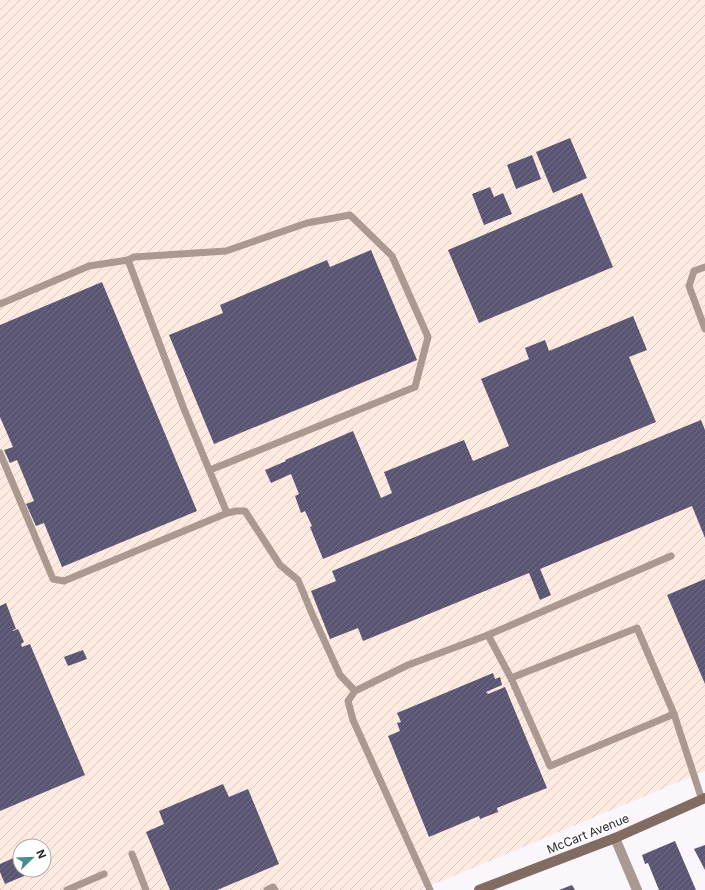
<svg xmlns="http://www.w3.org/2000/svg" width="705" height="890" viewBox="0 0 705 890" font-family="Inter,sans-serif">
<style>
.industrial{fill:url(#industrial-furrows);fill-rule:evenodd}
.building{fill:url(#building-hatch)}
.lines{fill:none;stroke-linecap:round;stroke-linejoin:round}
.lane{stroke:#a99991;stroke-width:7}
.street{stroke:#a99991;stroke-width:10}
.secondary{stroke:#826b61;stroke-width:10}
.labels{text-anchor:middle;stroke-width:4;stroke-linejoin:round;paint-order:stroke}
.street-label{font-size:12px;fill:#2d242e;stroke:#fff}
</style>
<defs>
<pattern id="industrial-furrows" width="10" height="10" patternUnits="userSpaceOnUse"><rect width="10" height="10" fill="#fdeae1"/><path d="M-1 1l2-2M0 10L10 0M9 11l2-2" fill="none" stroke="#d9c9c1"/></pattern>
<pattern id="building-hatch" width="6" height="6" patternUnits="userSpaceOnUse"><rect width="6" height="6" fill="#5a5572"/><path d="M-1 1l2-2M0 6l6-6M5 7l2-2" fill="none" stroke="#6e6a82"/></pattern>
</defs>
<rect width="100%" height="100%" fill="#fbf6fc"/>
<path class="industrial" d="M 0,0 L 705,0 L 705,771 L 420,890 L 0,890 ZM 20,846 L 44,846 L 44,870 L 20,870 Z"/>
<g class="building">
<path d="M 570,138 L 587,178 L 553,193 L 536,152 Z"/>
<path d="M 532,155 L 541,179 L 516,189 L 507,165 Z"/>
<path d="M 490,187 L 494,197 L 503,193 L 512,214 L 484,225 L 472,194 Z"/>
<path d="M 582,193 L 613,267 L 479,323 L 448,250 Z"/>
<path d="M 371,250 L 417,360 L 214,444 L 169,335 L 223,313 L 220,305 L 327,260 L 330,267 Z"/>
<path d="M 102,282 L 197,511 L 62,567 L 44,523 L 36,526 L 26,504 L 34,501 L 17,460 L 10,463 L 4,450 L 13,447 L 0,417 L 0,325 Z"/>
<path d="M 633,316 L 647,350 L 629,357 L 656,422 L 323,559 L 310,527 L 312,526 L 305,511 L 301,513 L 295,496 L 299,494 L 291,474 L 271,483 L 265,470 L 286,461 L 285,460 L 353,431 L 381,498 L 392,493 L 384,472 L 464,440 L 473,461 L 509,446 L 481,379 L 529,359 L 525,348 L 545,340 L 549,351 Z"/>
<path d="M 701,420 L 705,430 L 705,538 L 692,506 L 540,569 L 551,595 L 540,600 L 529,573 L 363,641 L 358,628 L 330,639 L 311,591 L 336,581 L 332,571 Z"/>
<path d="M 705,579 L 705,684 L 667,595 Z"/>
<path d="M 6,603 L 16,629 L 13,630 L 13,631 L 18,629 L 24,642 L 21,644 L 22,647 L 30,644 L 85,775 L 0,811 L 0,606 Z"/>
<path d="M 83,650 L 87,659 L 68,666 L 64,657 Z"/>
<path d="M 493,673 L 495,679 L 500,677 L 502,685 L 486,692 L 488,694 L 505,687 L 547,788 L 497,808 L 498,812 L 480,819 L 479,816 L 429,837 L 388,736 L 400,731 L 397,723 L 401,722 L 397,713 Z"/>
<path d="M 223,784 L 229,797 L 248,789 L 279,864 L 217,890 L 170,890 L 146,832 L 164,824 L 159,811 Z"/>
<path d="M 675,841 L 696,890 L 659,890 L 648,863 L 645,864 L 642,855 Z"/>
<path d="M 705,845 L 705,870 L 694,849 Z"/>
<path d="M 20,855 L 20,870 L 38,870 L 5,884 L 0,872 L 0,864 Z"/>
<path d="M 572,885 L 575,890 L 559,890 Z"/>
</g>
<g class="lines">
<g class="lane">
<path d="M 705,267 L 694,271 L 689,286 L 705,329"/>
<path d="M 0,304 L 89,266 L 128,260 L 134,257 L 226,251 L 307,223 L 350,215 L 392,256 L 428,337 L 415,387 L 210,470"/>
<path d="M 0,453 L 53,579 L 64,581 L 227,513 L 184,409 L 128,260"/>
<path d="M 227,513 L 236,511 L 245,511 L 280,565 L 298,580 L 313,616 L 340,675 L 355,691"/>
<path d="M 488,635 L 671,556"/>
<path d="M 511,678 L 637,628 L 674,714"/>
<path d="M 132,854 L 146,890"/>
<path d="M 67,890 L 104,874"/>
<path d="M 267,890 L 273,887 L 275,890"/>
<path d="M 430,890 L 353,720 L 348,701 L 355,691 L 408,665 L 488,635 L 511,678 L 550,766 L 674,714 L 702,800"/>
</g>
<path class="street" d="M 615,838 L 637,890"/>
<path class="secondary" d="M 479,890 L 615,838 L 705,798"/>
</g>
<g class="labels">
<g class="street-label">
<text transform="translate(588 834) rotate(-22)" y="4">McCart Avenue</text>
</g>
</g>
<g transform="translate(32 858) rotate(67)"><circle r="19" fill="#ffffff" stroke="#aba7ab"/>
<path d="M0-3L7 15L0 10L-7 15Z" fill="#468d90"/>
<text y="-6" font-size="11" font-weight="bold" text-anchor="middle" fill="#2d242e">N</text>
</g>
</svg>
